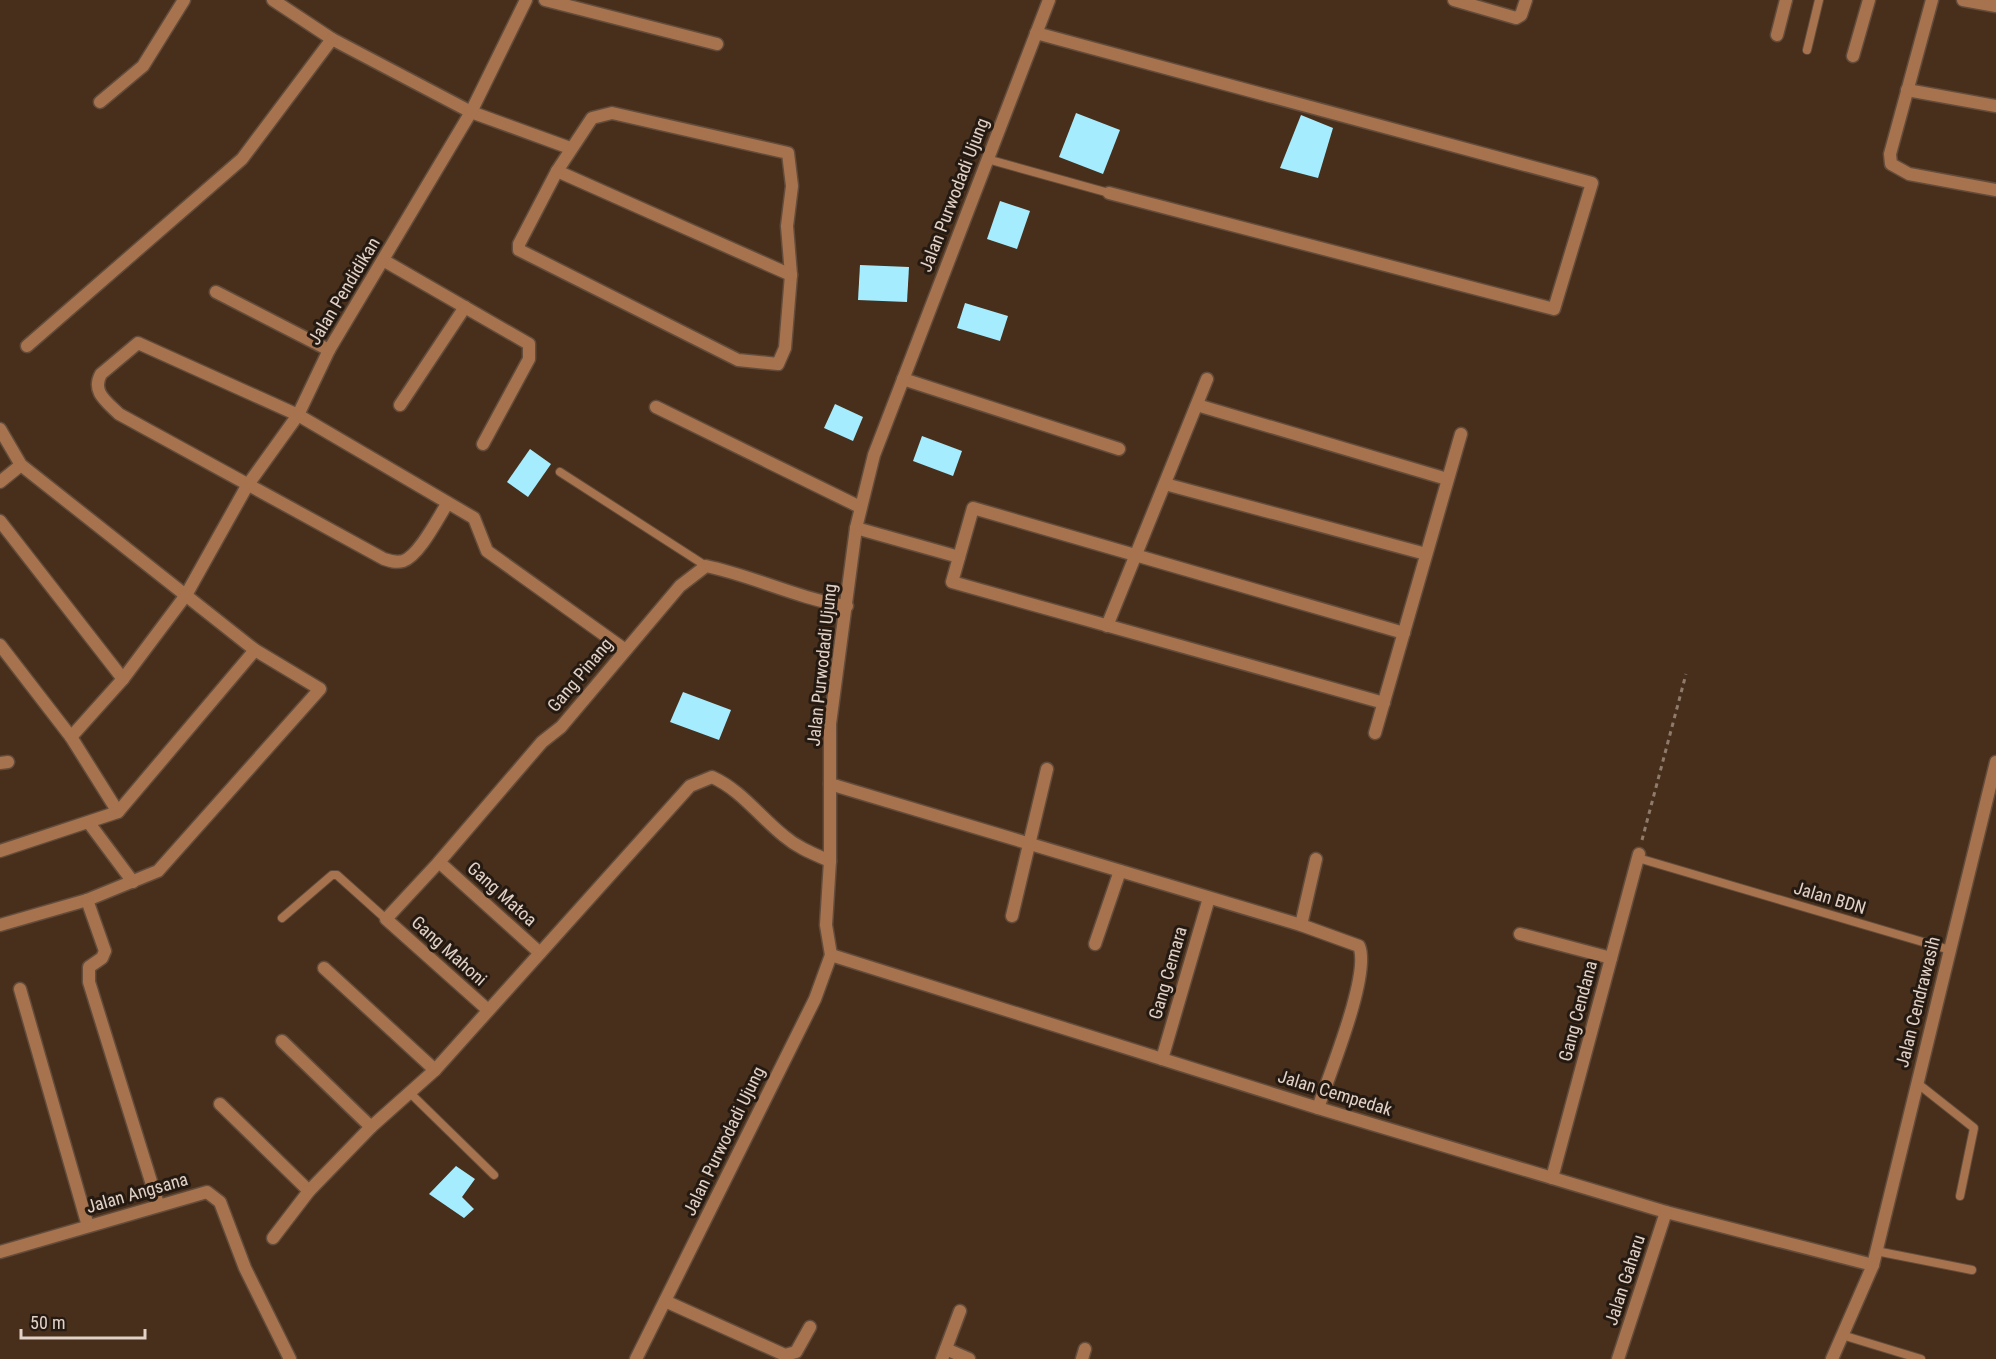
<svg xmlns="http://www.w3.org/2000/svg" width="1996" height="1359" viewBox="0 0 1996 1359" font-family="'Roboto Condensed',sans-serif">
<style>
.building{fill:#a5edfe}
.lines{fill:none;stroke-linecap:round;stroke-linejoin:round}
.service-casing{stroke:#634c3b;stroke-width:10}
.minor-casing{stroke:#634c3b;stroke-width:15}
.tertiary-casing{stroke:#634c3b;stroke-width:15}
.path{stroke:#8f7b6c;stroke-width:3;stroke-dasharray:4.5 4.5;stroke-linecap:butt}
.service{stroke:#a6734e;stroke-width:8}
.minor{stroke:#a6734e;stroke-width:12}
.tertiary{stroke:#a6734e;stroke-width:12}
.labels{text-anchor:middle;stroke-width:6;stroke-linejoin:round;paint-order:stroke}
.street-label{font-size:18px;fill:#e1d1c6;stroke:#251a12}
</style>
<rect width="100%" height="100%" fill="#472f1c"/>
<g class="building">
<path d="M 1076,113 L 1120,130 L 1103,174 L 1059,157 Z"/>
<path d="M 1301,115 L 1333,128 L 1318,178 L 1280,168 Z"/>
<path d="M 1000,201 L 1030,211 L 1017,249 L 987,239 Z"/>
<path d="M 860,265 L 909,267 L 907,302 L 858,300 Z"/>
<path d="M 965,303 L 1008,316 L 1000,341 L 957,328 Z"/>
<path d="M 835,404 L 863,417 L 853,441 L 824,428 Z"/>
<path d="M 922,436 L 962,451 L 953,476 L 913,461 Z"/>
<path d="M 530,449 L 551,464 L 528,497 L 507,482 Z"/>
<path d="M 683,692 L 731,710 L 719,740 L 670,722 Z"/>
<path d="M 456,1166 L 475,1179 L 462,1197 L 474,1209 L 464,1218 L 429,1194 Z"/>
</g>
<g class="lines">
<g class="service-casing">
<g id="service">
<path d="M 1807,50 L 1819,0"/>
<path d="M 987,159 L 1109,193"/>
<path d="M 560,472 L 706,566"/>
<path d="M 1638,858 L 1950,950"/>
<path d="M 282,918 L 332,875 L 337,875 L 386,919"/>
<path d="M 1917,1083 L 1974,1128 L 1960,1196"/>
<path d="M 409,1092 L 494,1175"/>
<path d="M 1876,1251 L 1972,1270"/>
<path d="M 1842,1335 L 1921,1359"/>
</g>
</g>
<g class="minor-casing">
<g id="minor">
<path d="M 273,0 L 332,39 L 471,112 L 570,148"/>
<path d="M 545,0 L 717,44"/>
<path d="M 1454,0 L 1516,18 L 1521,15 L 1526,0"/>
<path d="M 1932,0 L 1890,154 L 1891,164 L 1909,174 L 1996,190"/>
<path d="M 1963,0 L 1996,6"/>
<path d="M 1036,33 L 1592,183 L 1554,309 L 1109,193"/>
<path d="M 1777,35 L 1786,0"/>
<path d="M 1853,56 L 1869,0"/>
<path d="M 1907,90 L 1996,106"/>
<path d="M 100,102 L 143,66 L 184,0"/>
<path d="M 612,113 L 788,153 L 792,186 L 787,226 L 791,275 L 785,348 L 778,364 L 738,360 L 519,250 L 519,244 L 557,171 L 592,118 Z"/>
<path d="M 557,171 L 791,275"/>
<path d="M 383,260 L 529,344 L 529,359 L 483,444"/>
<path d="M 216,292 L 329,350"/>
<path d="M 27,346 L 242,159 L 332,39"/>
<path d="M 903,379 L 1119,449"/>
<path d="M 400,405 L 465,307"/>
<path d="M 1197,405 L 1447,479"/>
<path d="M 656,407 L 860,507"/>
<path d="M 0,429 L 21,465 L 255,650 L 320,689 L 158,871 L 87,900 L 0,925"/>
<path d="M 0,482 L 21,465"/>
<path d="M 1165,484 L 1426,554"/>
<path d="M 447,504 C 438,518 419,556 403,561 C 396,563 390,561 384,559 L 119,414 C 107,402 91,392 101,374 L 138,343 L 298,415 L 474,518 L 487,551 L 624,649"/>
<path d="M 0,521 L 123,679"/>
<path d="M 856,528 L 959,557"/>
<path d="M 1107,626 L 1207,379"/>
<path d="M 0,645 L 71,737 L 118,812"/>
<path d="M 1384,703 L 952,582 L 973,508 L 1404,633"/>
<path d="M 1375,733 L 1461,434"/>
<path d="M 71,737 L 123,679 L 186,595 L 247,486 L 298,415 L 329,350 L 471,112 L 526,0"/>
<path d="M 0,763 L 8,762"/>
<path d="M 830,784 L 1301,925 L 1316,859"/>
<path d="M 89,823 L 133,882"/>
<path d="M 0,851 L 118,812 L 255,650"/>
<path d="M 439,862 L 540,953"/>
<path d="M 87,900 L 105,951 L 102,958 L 89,967 L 89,982 L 158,1204"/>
<path d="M 1012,916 L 1047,769"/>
<path d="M 1301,925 L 1359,946 C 1371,974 1329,1075 1318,1108"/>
<path d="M 1520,934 L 1611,958"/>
<path d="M 1095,944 L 1120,871"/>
<path d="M 831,955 L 1318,1108 L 1666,1212 L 1873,1265"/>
<path d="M 324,968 L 435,1070"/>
<path d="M 20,989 L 88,1226"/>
<path d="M 488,1010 L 386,919 L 439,862 L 542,742 L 561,727 L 680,586 L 706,566 C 754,576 798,599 847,606"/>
<path d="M 282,1041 L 371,1127"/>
<path d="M 1162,1059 L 1209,898"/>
<path d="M 220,1104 L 309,1191 L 371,1127 L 435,1070 L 690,786 L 712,777 C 741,790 759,816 784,836 C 798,848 814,854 830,861"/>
<path d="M 1552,1178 L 1639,854"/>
<path d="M 273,1238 L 309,1191"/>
<path d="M 0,1252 L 207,1192 L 220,1202 L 245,1268 L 290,1359"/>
<path d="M 665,1301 L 785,1355 L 796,1352 L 810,1327"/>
<path d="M 946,1349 L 969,1359"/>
<path d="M 942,1359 L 960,1311"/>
<path d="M 1082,1359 L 1085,1349"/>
<path d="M 1618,1359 L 1666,1212"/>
<path d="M 1832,1359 L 1873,1265 L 1996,762"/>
</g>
</g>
<g class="tertiary-casing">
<path id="tertiary" d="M 636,1359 L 815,999 L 831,955 L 826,925 L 830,861 L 830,724 L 856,528 L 874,455 L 1049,0"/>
</g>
<path class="path" d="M 1642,840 L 1686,674"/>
<use href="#service" class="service"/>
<use href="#minor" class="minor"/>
<use href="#tertiary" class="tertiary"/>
</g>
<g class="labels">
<g class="street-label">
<text transform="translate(954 195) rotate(-69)" y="6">Jalan Purwodadi Ujung</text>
<text transform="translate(344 291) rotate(-59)" y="6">Jalan Pendidikan</text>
<text transform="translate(822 665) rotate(-84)" y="6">Jalan Purwodadi Ujung</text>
<text transform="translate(580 675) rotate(-50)" y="6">Gang Pinang</text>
<text transform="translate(502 894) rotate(42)" y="6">Gang Matoa</text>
<text transform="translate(1830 898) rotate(17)" y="6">Jalan BDN</text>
<text transform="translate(449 951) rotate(42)" y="6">Gang Mahoni</text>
<text transform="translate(1168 973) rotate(-74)" y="6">Gang Cemara</text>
<text transform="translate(1918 1002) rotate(-76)" y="6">Jalan Cendrawasih</text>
<text transform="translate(1578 1011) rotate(-75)" y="6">Gang Cendana</text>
<text transform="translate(1335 1093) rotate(17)" y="6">Jalan Cempedak</text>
<text transform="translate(724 1141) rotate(-64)" y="6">Jalan Purwodadi Ujung</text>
<text transform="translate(137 1193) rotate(-16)" y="6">Jalan Angsana</text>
<text transform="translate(1625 1280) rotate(-72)" y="6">Jalan Gaharu</text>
</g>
</g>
<path d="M21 1329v9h124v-9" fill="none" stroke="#e1d1c6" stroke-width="3"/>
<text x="30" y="1329" font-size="18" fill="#e1d1c6" stroke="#251a12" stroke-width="4.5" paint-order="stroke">50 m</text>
</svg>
